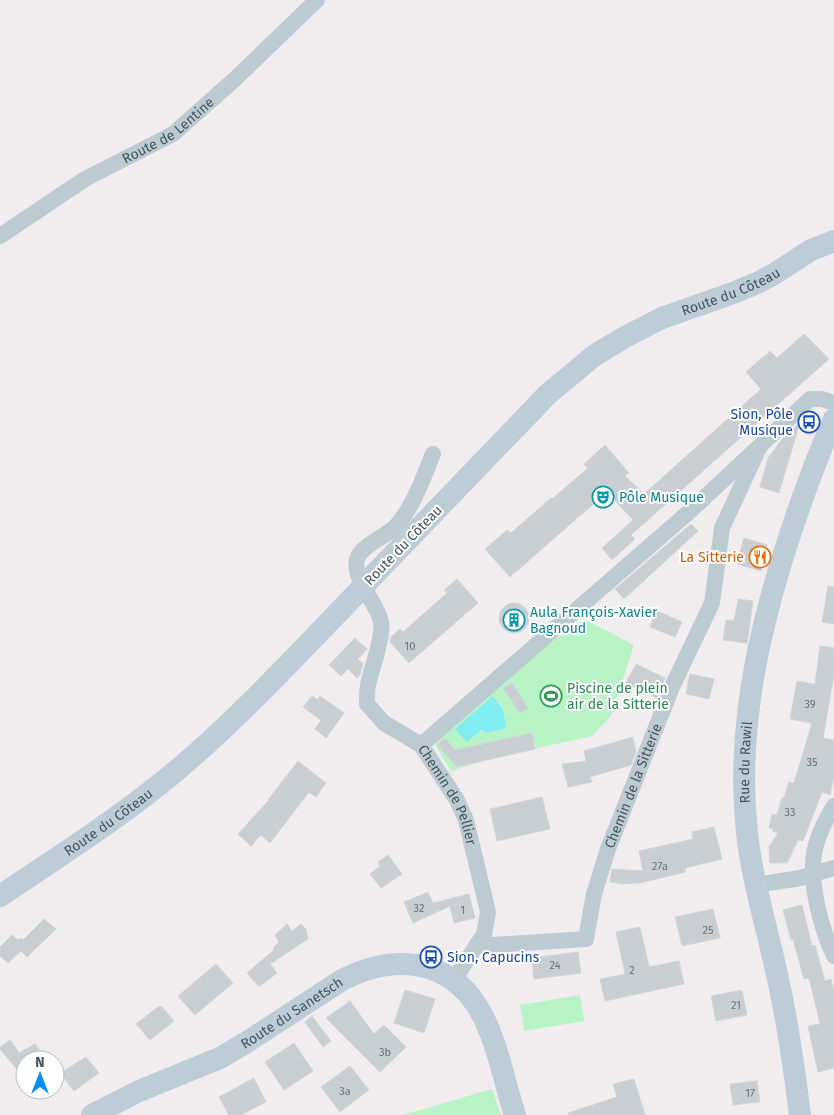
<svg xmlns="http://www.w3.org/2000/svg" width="834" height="1115" viewBox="0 0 834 1115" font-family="'Fira Sans',sans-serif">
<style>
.green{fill:#b7f3c5}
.water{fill:#80edf3}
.building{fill:#c9ced3;stroke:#d1d5da}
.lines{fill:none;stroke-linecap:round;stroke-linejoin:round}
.street{stroke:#bccbd1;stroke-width:16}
.secondary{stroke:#bccdd7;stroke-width:22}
.secondary-bridge{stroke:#bccdd7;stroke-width:22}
.labels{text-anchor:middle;stroke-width:4;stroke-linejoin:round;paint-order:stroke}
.number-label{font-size:11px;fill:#65737a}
.street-label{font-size:14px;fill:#44555d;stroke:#fff}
.transit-label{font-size:14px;fill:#164399;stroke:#fff;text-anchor:end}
.culture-label{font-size:14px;fill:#0d838f;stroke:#fff;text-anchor:start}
.food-label{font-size:14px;fill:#c56008;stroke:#fff;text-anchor:end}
.leisure-label{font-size:14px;fill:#27864d;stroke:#fff;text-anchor:start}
</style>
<rect width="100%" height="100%" fill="#f1edee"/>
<g class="green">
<path d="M 584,619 L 634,645 L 611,716 L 592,736 L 485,760 L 451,771 L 433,741 L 506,675 Z"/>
<path d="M 580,995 L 584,1021 L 524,1031 L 520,1005 Z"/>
<path d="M 492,1089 L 501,1115 L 403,1115 Z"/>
</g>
<path class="water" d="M 493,696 L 503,710 L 506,728 L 486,733 L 482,729 L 467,742 L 455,729 Z"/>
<g class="building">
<path d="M 804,334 L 829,359 L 631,535 L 635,539 L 612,560 L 602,548 L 633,520 L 607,492 L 510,577 L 485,549 L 507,530 L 511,533 L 551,498 L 552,499 L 588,468 L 584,464 L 605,445 L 629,473 L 625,476 L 644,494 L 761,389 L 746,372 L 770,351 L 777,358 Z"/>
<path d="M 800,422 L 779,493 L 760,487 L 768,458 L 783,438 Z"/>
<path d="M 691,524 L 698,531 L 624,599 L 615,589 Z"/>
<path d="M 744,538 L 767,545 L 761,571 L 737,564 Z"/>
<path d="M 457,579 L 478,603 L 409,663 L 390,642 L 391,637 L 400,629 L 403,632 L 447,593 L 444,590 Z"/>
<path d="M 828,586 L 834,587 L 834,624 L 822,622 Z"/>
<path d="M 738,599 L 753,601 L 747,643 L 723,640 L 726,620 L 734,621 Z"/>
<circle cx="514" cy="618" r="15"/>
<path d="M 657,611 L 682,622 L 675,637 L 650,627 Z"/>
<path d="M 355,638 L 367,649 L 358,659 L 363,664 L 360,675 L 357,678 L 348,669 L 341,676 L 329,665 Z"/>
<path d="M 820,646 L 834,648 L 834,675 L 823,738 L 834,740 L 834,776 L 830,795 L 822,792 L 803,841 L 798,840 L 787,863 L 770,863 L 769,847 L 778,833 L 772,831 L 774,829 L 769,828 L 772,814 L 777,815 L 782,797 L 784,798 L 789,782 L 794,783 L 812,723 L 790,719 L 797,681 L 815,684 Z"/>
<path d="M 636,664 L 665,678 L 657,698 L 626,683 Z"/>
<path d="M 690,674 L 714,679 L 709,699 L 686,694 Z"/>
<path d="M 512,683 L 528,708 L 520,713 L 503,688 Z"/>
<path d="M 312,696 L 318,700 L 320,696 L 344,713 L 326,738 L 315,729 L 321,720 L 303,707 Z"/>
<path d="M 532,733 L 535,749 L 457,767 L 437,745 L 445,738 L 455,750 Z"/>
<path d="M 633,737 L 636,752 L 631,765 L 590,777 L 592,782 L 568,787 L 562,764 L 586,761 L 584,751 Z"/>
<path d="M 298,761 L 326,783 L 316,797 L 309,792 L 270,843 L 261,835 L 251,846 L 238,834 L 269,800 L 268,800 Z"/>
<path d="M 542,797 L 550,829 L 497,841 L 490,809 Z"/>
<path d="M 714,827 L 722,859 L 685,868 L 686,872 L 640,883 L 622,884 L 610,882 L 612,869 L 643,871 L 639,851 L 693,839 L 692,832 Z"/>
<path d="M 388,855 L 402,874 L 381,888 L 370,874 L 380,866 L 378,862 Z"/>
<path d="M 428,892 L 433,903 L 469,894 L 475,918 L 454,923 L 450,906 L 413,923 L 404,902 Z"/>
<path d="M 802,905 L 812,946 L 815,945 L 825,981 L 831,979 L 834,992 L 834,1068 L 818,1072 L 808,1026 L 820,1024 L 809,978 L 804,979 L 793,939 L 791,940 L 783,910 Z"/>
<path d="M 713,909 L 720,938 L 682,946 L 675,917 Z"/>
<path d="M 44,919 L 56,929 L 27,957 L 21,951 L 8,963 L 0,956 L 0,947 L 12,935 L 18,940 L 21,938 L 23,940 Z"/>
<path d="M 287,924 L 292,931 L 301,924 L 306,929 L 308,939 L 270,964 L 277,973 L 259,987 L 247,973 L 274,950 L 273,948 L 279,942 L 275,935 Z"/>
<path d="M 640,927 L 649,967 L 679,961 L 684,984 L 605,1001 L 600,979 L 625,974 L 616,932 Z"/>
<path d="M 578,952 L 581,973 L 534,979 L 532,958 Z"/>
<path d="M 216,964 L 233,983 L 195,1015 L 178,996 Z"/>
<path d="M 405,990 L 435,999 L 424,1033 L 394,1023 Z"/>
<path d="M 742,990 L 747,1015 L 716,1021 L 711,996 Z"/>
<path d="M 350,1001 L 374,1034 L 384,1025 L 406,1047 L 380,1072 L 326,1018 Z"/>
<path d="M 158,1007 L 162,1007 L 174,1021 L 150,1040 L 136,1024 Z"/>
<path d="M 312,1016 L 331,1041 L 323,1047 L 305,1022 Z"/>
<path d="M 10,1040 L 19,1053 L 35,1044 L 45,1060 L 25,1060 L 25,1079 L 0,1049 L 0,1047 Z"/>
<path d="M 294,1043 L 313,1071 L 284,1090 L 265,1062 Z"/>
<path d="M 86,1057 L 99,1073 L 74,1091 L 60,1073 Z"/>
<path d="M 350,1066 L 369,1090 L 340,1112 L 321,1087 Z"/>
<path d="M 254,1078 L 266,1102 L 241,1115 L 229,1115 L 219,1097 Z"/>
<path d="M 634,1079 L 645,1115 L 568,1115 L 568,1113 L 617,1097 L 613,1084 Z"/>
<path d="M 757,1081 L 760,1102 L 733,1105 L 730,1084 Z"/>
</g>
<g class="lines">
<g class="street">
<path id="s1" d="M 0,236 L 85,179 L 173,134 L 235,79 L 317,0"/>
<path id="s2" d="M 433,454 C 423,478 414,505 397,525 C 388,536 361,545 357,559 C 352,579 377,602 381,622 C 384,636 371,670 368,685 C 367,691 367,698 367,704 L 384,723 L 421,745 L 457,800 L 466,820 L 488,912 L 484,934 L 454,980"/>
<path d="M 421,745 L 689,512 L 810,399 L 822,399 L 834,403"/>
<path d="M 834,806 C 825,821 817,836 814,853 C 809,884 821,928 834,956"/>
<path d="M 756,885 L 800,878 L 834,868"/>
<path id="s3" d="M 476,946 L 586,939 L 594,894 L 608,849 L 672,687 L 712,603 L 722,528 L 759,448"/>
</g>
<g class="secondary">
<path id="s4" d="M 370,579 L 548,394 L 595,355 L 625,337 L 662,318 L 733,293 L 757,283 L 774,274 L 811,250 L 834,241"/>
<path id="s5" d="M 0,896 C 60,856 121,817 176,771 C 241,716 298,654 357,593"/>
<path id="s6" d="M 92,1115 L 139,1091 L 220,1058 L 247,1042 L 342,980 C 365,968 389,961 416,965 C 490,977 496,1057 515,1115"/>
<path id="s7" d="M 800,1115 C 794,1066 787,1018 776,970 C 766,924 752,879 747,833 C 735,725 762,615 797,514 C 808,482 820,450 834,419"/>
</g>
<path class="secondary-bridge" d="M 357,593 L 370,579"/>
</g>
<defs>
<g id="bus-ring" transform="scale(1.125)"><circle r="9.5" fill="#fff" stroke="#1a4fb4" stroke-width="1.5"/><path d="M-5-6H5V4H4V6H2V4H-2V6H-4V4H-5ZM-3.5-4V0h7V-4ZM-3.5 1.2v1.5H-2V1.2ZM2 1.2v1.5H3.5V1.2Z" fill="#1a4fb4"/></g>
<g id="theatre-ring" transform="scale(1.125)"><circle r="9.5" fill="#fff" stroke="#0f9aa8" stroke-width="1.5"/><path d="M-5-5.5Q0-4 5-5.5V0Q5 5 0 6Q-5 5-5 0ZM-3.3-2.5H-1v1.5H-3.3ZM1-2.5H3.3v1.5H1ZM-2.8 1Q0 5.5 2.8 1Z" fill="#0f9aa8"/></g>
<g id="restaurant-ring" transform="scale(1.125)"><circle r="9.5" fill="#fff" stroke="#e8710a" stroke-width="1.5"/><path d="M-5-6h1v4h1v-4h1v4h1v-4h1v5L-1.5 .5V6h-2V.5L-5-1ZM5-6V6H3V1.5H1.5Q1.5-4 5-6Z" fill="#e8710a"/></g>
<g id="building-ring" transform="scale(1.125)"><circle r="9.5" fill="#fff" stroke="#0f9aa8" stroke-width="1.5"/><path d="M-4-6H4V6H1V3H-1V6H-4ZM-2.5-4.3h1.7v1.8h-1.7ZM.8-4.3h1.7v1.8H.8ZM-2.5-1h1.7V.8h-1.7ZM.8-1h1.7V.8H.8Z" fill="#0f9aa8"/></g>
<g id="stadium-ring" transform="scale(1.125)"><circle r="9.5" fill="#fff" stroke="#2e9e5b" stroke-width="1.5"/><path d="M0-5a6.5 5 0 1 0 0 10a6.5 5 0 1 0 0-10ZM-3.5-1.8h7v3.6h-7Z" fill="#2e9e5b"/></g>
</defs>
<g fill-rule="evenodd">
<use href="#bus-ring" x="809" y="422"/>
<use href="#theatre-ring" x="603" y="497"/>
<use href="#restaurant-ring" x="760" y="557"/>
<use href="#building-ring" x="514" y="620"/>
<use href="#stadium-ring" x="551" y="696"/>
<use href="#bus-ring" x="431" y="957"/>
</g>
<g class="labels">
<g class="number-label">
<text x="410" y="650">10</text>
<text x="810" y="708">39</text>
<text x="812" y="766">35</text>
<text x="790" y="816">33</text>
<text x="660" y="870">27a</text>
<text x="419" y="912">32</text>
<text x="463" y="914">1</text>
<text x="708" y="934">25</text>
<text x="555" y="969">24</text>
<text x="632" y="974">2</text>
<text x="736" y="1009">21</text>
<text x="385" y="1056">3b</text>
<text x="345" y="1095">3a</text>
<text x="750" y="1097">17</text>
</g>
<g class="street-label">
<text dy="5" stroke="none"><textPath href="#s1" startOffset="199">Route de Lentine</textPath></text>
<text dy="5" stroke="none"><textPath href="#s4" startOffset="468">Route du Côteau</textPath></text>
<text transform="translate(403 545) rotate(-46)" y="5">Route du Côteau</text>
<text dy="5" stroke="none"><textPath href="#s7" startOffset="358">Rue du Rawil</textPath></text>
<text dy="5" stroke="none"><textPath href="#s3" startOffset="271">Chemin de la Sitterie</textPath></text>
<text dy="5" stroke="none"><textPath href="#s2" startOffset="411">Chemin de Pellier</textPath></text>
<text dy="5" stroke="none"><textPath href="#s5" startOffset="131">Route du Côteau</textPath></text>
<text dy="5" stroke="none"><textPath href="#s6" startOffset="225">Route du Sanetsch</textPath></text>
</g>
<g class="transit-label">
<text x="793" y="419">Sion, Pôle<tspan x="793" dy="16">Musique</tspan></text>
<text x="447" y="962" text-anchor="start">Sion, Capucins</text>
</g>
<g class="culture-label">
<text x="619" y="502">Pôle Musique</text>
<text x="530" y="617">Aula François-Xavier<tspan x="530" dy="16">Bagnoud</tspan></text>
</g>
<g class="food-label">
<text x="744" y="562">La Sitterie</text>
</g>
<g class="leisure-label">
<text x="567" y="693">Piscine de plein<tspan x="567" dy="16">air de la Sitterie</tspan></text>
</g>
</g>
<g transform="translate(40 1075)"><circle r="24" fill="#ffffff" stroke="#b4bbbe"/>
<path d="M0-4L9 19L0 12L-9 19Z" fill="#0990ee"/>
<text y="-8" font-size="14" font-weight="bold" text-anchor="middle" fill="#44555d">N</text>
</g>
</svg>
